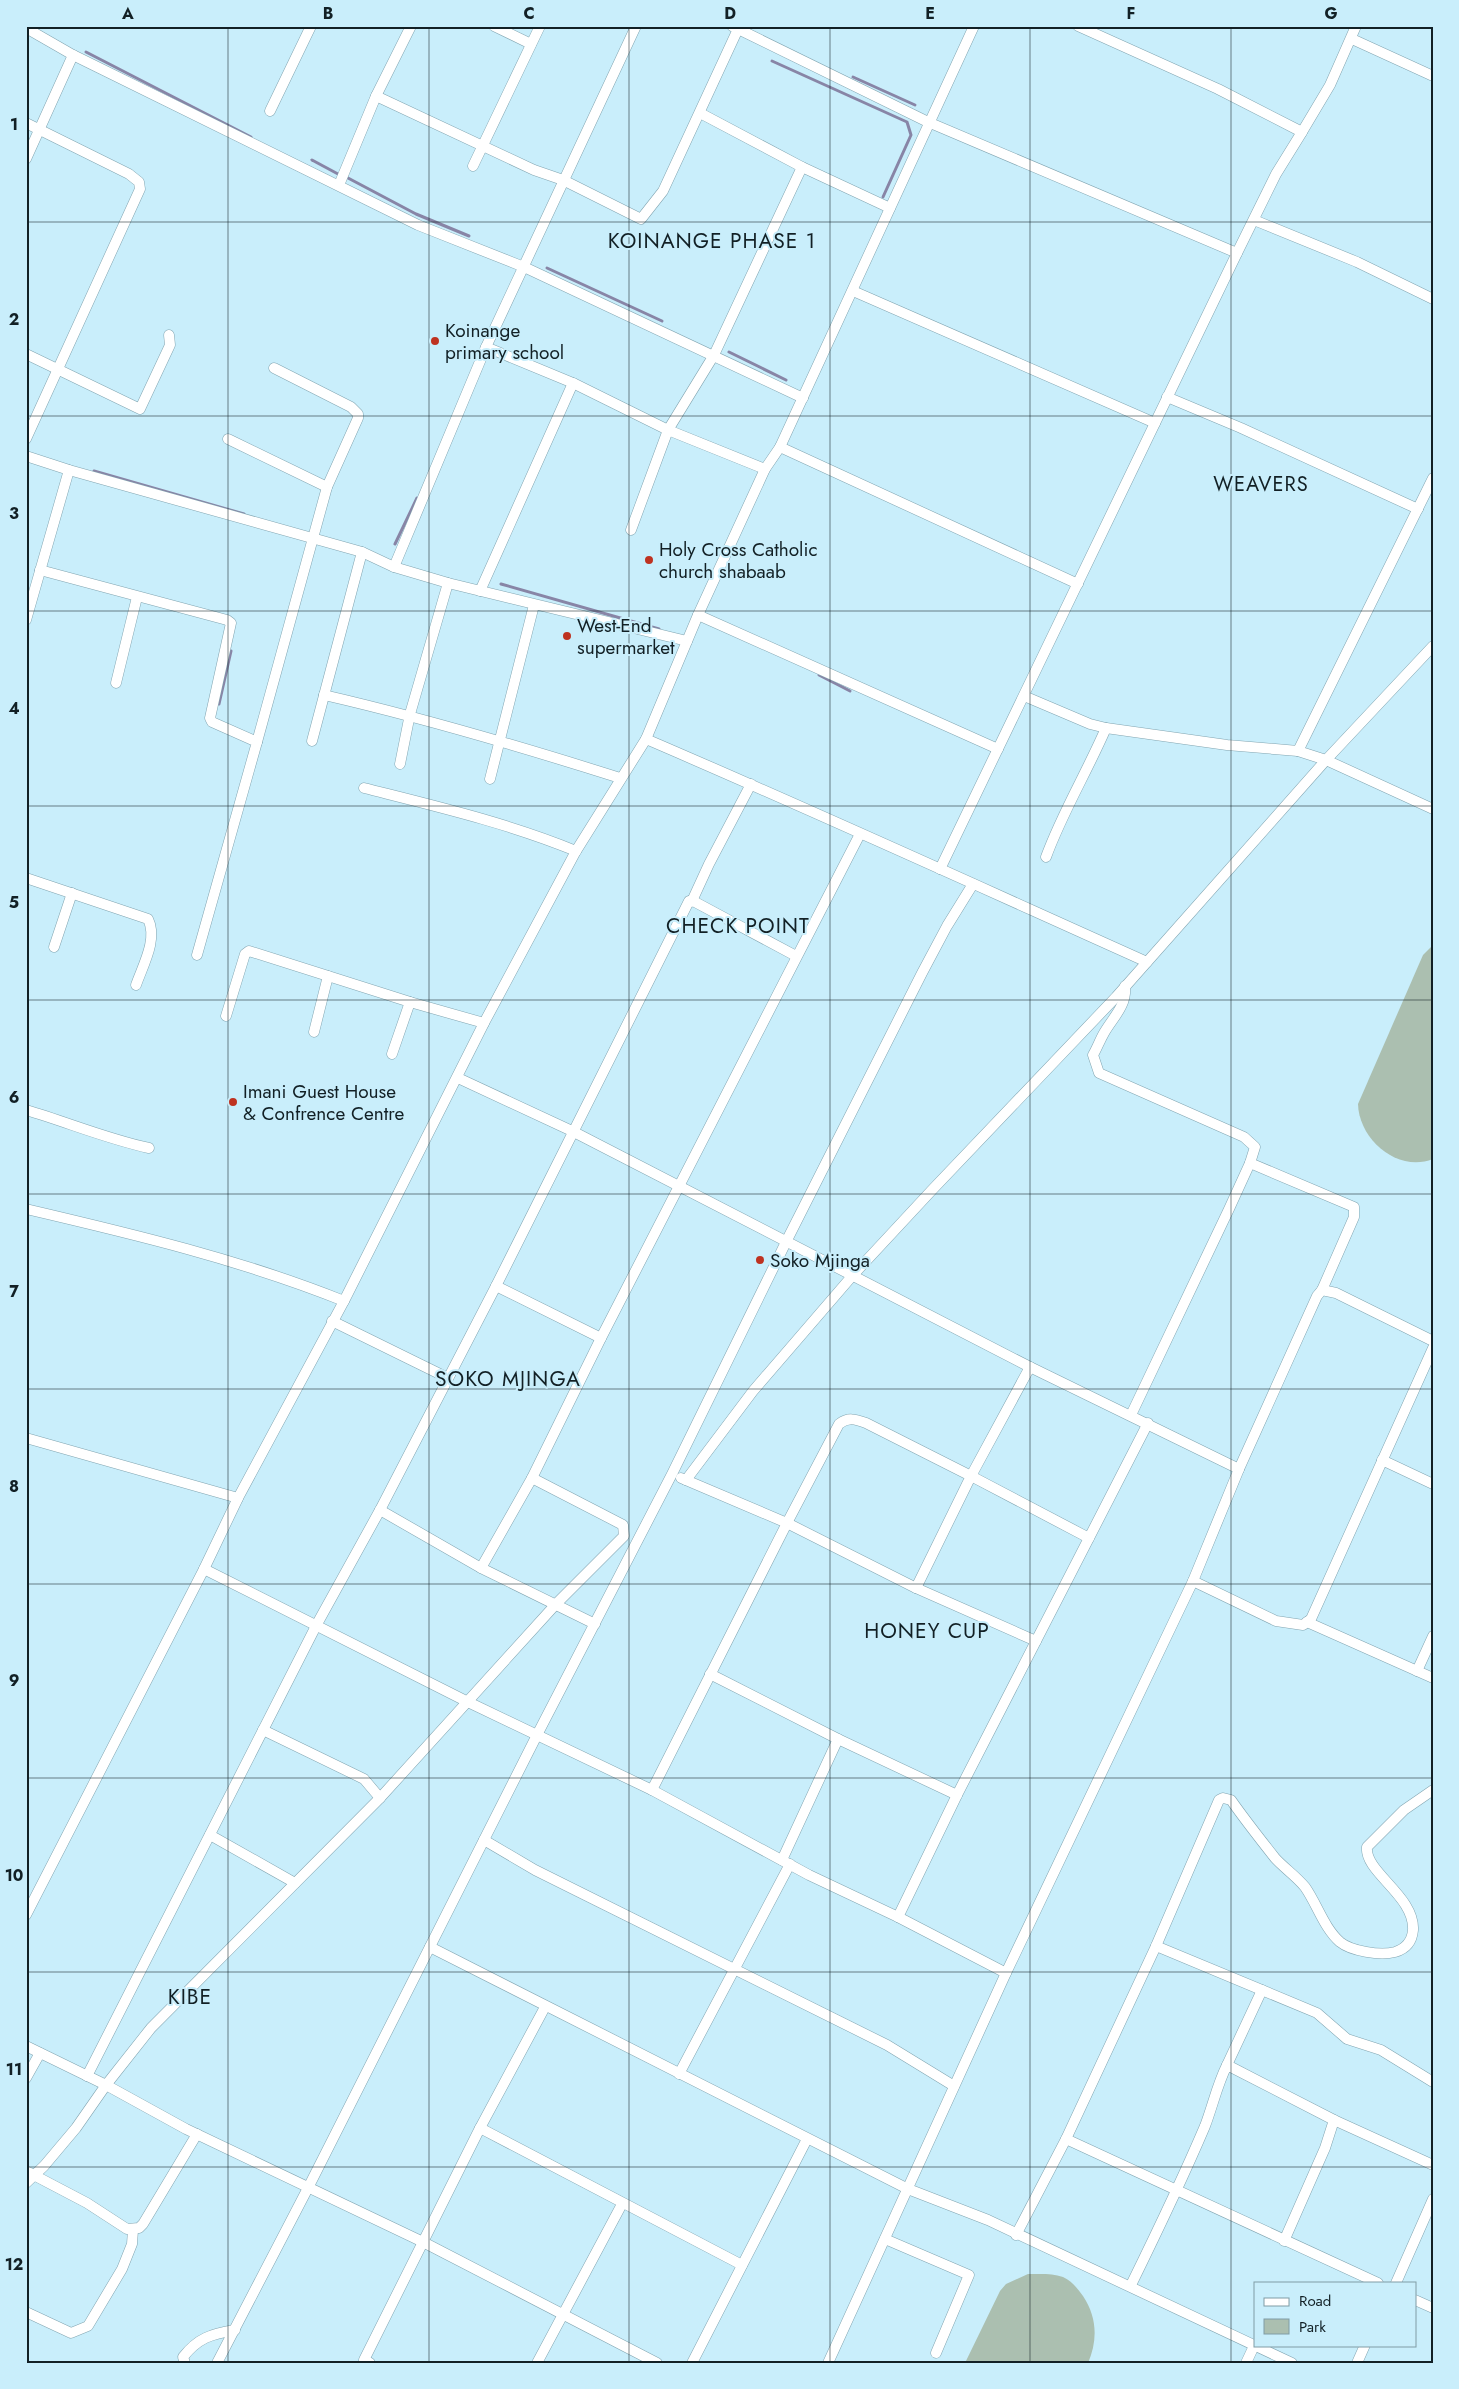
<svg xmlns="http://www.w3.org/2000/svg" width="1459" height="2389" viewBox="0 0 1459 2389" font-family="Jost,sans-serif">
<style>
.green{fill:#abbfb0}
.lines{fill:none;stroke-linecap:round;stroke-linejoin:round}
.stream{stroke:#8885a6;stroke-width:3}
.minor-casing{stroke:#82a5b1;stroke-width:11}
.minor{stroke:#fff;stroke-width:10}
.grid{fill:none;stroke:#122025;stroke-width:1;stroke-opacity:0.55}
.poi-dot{fill:#be3220;stroke:#c9eefb;stroke-width:2}
.labels{text-anchor:middle;stroke-width:4;stroke-linejoin:round;paint-order:stroke}
.poi-label{font-size:19px;fill:#122025;stroke:#c9eefb;text-anchor:start}
.neighbourhood-label{font-size:20px;letter-spacing:1px;fill:#122025;stroke:#c9eefb}
.quarter-label{font-size:21px;letter-spacing:1px;fill:#122025;stroke:#c9eefb}
.neatline{fill:none;stroke:#122025;stroke-width:2}
.grid-label{font-size:16px;text-anchor:middle;font-weight:bold;fill:#122025}
</style>
<rect width="100%" height="100%" fill="#c9eefb"/>
<g class="green">
<path d="M 1433,945 L 1433,1159 C 1398,1173 1359,1140 1358,1104 L 1423,955 Z"/>
<path d="M 1028,2274 C 1040,2274 1052,2273 1063,2277 C 1072,2281 1077,2288 1083,2296 C 1097,2317 1098,2340 1088,2363 L 965,2363 L 1000,2291 L 1006,2284 Z"/>
</g>
<g class="lines">
<g class="stream">
<path d="M 86,52 L 251,137"/>
<path d="M 772,61 L 907,122 L 911,135 L 883,197"/>
<path d="M 853,77 L 915,105"/>
<path d="M 312,160 L 338,174"/>
<path d="M 348,178 L 416,214 L 469,236"/>
<path d="M 547,268 L 662,321"/>
<path d="M 729,352 L 786,380"/>
<path d="M 94,471 L 244,514"/>
<path d="M 395,544 L 417,498"/>
<path d="M 501,584 L 659,629"/>
<path d="M 819,675 L 850,691"/>
<path d="M 219,704 L 231,651"/>
</g>
<g class="minor-casing">
<g id="minor">
<path d="M 494,26 L 531,44"/>
<path d="M 732,26 L 928,122 L 1237,253"/>
<path d="M 26,28 L 73,55 L 418,225 L 524,267 L 803,398"/>
<path d="M 1352,39 L 1433,76"/>
<path d="M 376,96 L 534,170 L 563,180 L 641,219 L 663,191 L 738,29"/>
<path d="M 270,111 L 311,26"/>
<path d="M 700,113 L 802,167 L 890,208"/>
<path d="M 26,123 L 129,174 L 139,182 L 140,189 L 26,439"/>
<path d="M 1302,132 L 1330,85 L 1356,26"/>
<path d="M 26,159 L 73,55"/>
<path d="M 473,166 L 540,26"/>
<path d="M 339,185 L 376,96 L 411,26"/>
<path d="M 1254,220 L 1357,262 L 1433,299"/>
<path d="M 853,291 L 1155,423"/>
<path d="M 486,347 L 573,383 L 668,430 L 765,469"/>
<path d="M 26,354 L 140,409 L 170,345 L 169,335"/>
<path d="M 1167,397 L 1241,428 L 1418,509"/>
<path d="M 228,439 L 327,487"/>
<path d="M 780,447 L 1078,584"/>
<path d="M 26,456 L 69,470 L 362,552 L 394,567 L 448,583 L 687,641"/>
<path d="M 631,530 L 668,430 L 714,355 L 802,167"/>
<path d="M 394,567 L 486,347 L 636,26"/>
<path d="M 40,570 L 227,620 L 231,623 L 210,718 L 212,722 L 257,742 L 197,955"/>
<path d="M 480,591 L 573,383"/>
<path d="M 698,615 L 998,749"/>
<path d="M 26,620 L 69,470"/>
<path d="M 116,683 L 137,597"/>
<path d="M 324,695 C 424,718 522,747 620,778"/>
<path d="M 1024,696 L 1090,724 L 1106,728 L 1227,745 L 1298,751 L 1326,760 L 1433,809"/>
<path d="M 646,739 C 814,811 980,887 1147,962"/>
<path d="M 312,741 L 362,552"/>
<path d="M 257,742 L 327,487 L 358,418 L 358,414 L 351,407 L 274,368"/>
<path d="M 1298,751 L 1433,478"/>
<path d="M 400,764 L 410,714 L 448,583"/>
<path d="M 490,779 L 534,605"/>
<path d="M 364,788 C 435,806 508,823 576,851"/>
<path d="M 1046,857 C 1062,813 1087,772 1106,728"/>
<path d="M 940,869 L 1237,253 L 1276,174 L 1302,132 L 1218,89 L 1078,26"/>
<path d="M 26,878 L 148,919 C 158,939 143,965 136,985"/>
<path d="M 692,901 L 709,864 L 751,784"/>
<path d="M 54,947 L 72,893"/>
<path d="M 1125,986 C 1127,1006 1113,1017 1104,1033 C 1100,1040 1097,1048 1093,1055 L 1099,1073 L 1244,1137 L 1255,1147 L 1250,1163 L 1229,1209 L 1131,1415"/>
<path d="M 226,1016 L 245,954 L 249,951 L 410,1002 L 484,1023"/>
<path d="M 314,1032 L 328,976"/>
<path d="M 392,1054 L 410,1002"/>
<path d="M 458,1078 L 572,1131 L 1030,1367 L 1239,1469"/>
<path d="M 26,1110 C 67,1122 107,1139 149,1148"/>
<path d="M 1250,1163 L 1354,1207 L 1354,1217 L 1322,1290"/>
<path d="M 26,1209 C 133,1234 242,1260 344,1301"/>
<path d="M 496,1286 L 601,1338"/>
<path d="M 332,1321 L 448,1378"/>
<path d="M 1030,1367 L 971,1476 L 1089,1538 L 1148,1423"/>
<path d="M 26,1438 L 238,1498"/>
<path d="M 1382,1460 L 1433,1484"/>
<path d="M 681,1478 L 787,1523 L 839,1424 C 848,1417 855,1419 866,1423 L 971,1476 L 916,1588"/>
<path d="M 686,1480 L 753,1391 L 853,1275 L 932,1190 L 1116,997 L 1326,760 L 1433,646"/>
<path d="M 380,1510 L 481,1568 L 595,1624"/>
<path d="M 481,1568 L 532,1478 L 601,1338 L 860,834"/>
<path d="M 204,1569 L 468,1702 L 652,1790 L 809,1875 L 898,1917 L 1006,1973"/>
<path d="M 1193,1581 L 1276,1621 L 1303,1625 L 1311,1619 L 1433,1348"/>
<path d="M 1307,1622 L 1433,1678"/>
<path d="M 1036,1641 L 1089,1538"/>
<path d="M 1417,1671 L 1433,1636"/>
<path d="M 710,1674 L 838,1739 L 782,1860"/>
<path d="M 263,1730 L 364,1779 L 380,1798"/>
<path d="M 838,1739 L 957,1795"/>
<path d="M 652,1790 L 787,1523 L 916,1588 L 1036,1641 L 957,1795 L 898,1917"/>
<path d="M 210,1835 L 295,1883"/>
<path d="M 484,1840 L 535,1870 L 887,2045 L 954,2086"/>
<path d="M 26,1915 L 204,1569 L 238,1498 L 344,1301 L 484,1023 L 576,851 L 646,739 L 698,615 L 765,469 L 780,447 L 974,26"/>
<path d="M 1156,1946 L 1317,2013 L 1347,2039 L 1381,2050 L 1433,2082"/>
<path d="M 430,1947 L 908,2189 L 988,2220 L 1292,2363"/>
<path d="M 26,2046 L 106,2085 L 186,2129 L 423,2242 L 657,2363"/>
<path d="M 1227,2065 L 1262,1990"/>
<path d="M 679,2074 L 790,1864"/>
<path d="M 87,2076 L 317,1624 L 380,1510 L 496,1286 L 687,905 L 689,901 L 695,902 L 796,956"/>
<path d="M 26,2078 L 40,2053"/>
<path d="M 1334,2120 L 1433,2165"/>
<path d="M 480,2128 L 742,2265"/>
<path d="M 1066,2139 L 1156,1946 L 1219,1800 L 1223,1798 L 1231,1800 C 1245,1820 1260,1839 1275,1858 C 1284,1868 1296,1876 1305,1887 C 1317,1904 1324,1928 1340,1942 C 1351,1951 1380,1956 1395,1952 C 1405,1949 1412,1942 1413,1930 C 1415,1896 1364,1872 1367,1847 L 1404,1810 L 1433,1790"/>
<path d="M 26,2171 L 87,2203 L 127,2229 L 139,2228 L 143,2224 L 197,2134"/>
<path d="M 26,2183 L 44,2166 L 76,2128 L 106,2085 L 151,2028 L 380,1798 L 556,1604 L 624,1536 L 623,1525 L 532,1478"/>
<path d="M 1016,2235 L 1066,2139 L 1378,2283"/>
<path d="M 885,2239 L 969,2275 L 936,2353"/>
<path d="M 1396,2283 L 1433,2199"/>
<path d="M 1131,2285 C 1157,2232 1182,2180 1205,2126 C 1213,2105 1217,2085 1227,2065 L 1334,2120 L 1325,2148 L 1284,2241"/>
<path d="M 1415,2300 L 1433,2308"/>
<path d="M 26,2312 L 71,2333 L 88,2326 L 122,2269 L 132,2244 L 133,2230"/>
<path d="M 185,2363 L 183,2357 C 198,2338 211,2334 235,2330"/>
<path d="M 217,2363 L 309,2186 L 537,1735 L 672,1474 L 787,1240 L 922,973 L 947,926 L 973,884"/>
<path d="M 370,2363 L 364,2360 L 480,2128 L 545,2007"/>
<path d="M 537,2363 L 622,2204"/>
<path d="M 692,2363 L 807,2139"/>
<path d="M 828,2363 L 1006,1973 L 1193,1581 L 1239,1469 L 1317,1296 L 1322,1290 L 1336,1293 L 1433,1341"/>
<path d="M 1246,2363 L 1254,2346"/>
<path d="M 1357,2363 L 1365,2345"/>
</g>
</g>
<use href="#minor" class="minor"/>
</g>
<path class="grid" d="M 228,26 L 228,2363M 429,26 L 429,2363M 629,26 L 629,2363M 830,26 L 830,2363M 1030,26 L 1030,2363M 1231,26 L 1231,2363M 26,222 L 1433,222M 26,416 L 1433,416M 26,611 L 1433,611M 26,806 L 1433,806M 26,1000 L 1433,1000M 26,1194 L 1433,1194M 26,1389 L 1433,1389M 26,1584 L 1433,1584M 26,1778 L 1433,1778M 26,1972 L 1433,1972M 26,2167 L 1433,2167"/>
<g class="poi-dot">
<circle cx="435" cy="341" r="5"/>
<circle cx="649" cy="560" r="5"/>
<circle cx="567" cy="636" r="5"/>
<circle cx="233" cy="1102" r="5"/>
<circle cx="760" cy="1260" r="5"/>
</g>
<g class="labels">
<g class="poi-label">
<text x="445" y="337">Koinange<tspan x="445" dy="22">primary school</tspan></text>
<text x="659" y="556">Holy Cross Catholic<tspan x="659" dy="22">church shabaab</tspan></text>
<text x="577" y="632">West-End<tspan x="577" dy="22">supermarket</tspan></text>
<text x="243" y="1098">Imani Guest House<tspan x="243" dy="22">&amp; Confrence Centre</tspan></text>
<text x="770" y="1267">Soko Mjinga</text>
</g>
<g class="neighbourhood-label">
<text x="1261" y="491">WEAVERS</text>
</g>
<g class="quarter-label">
<text x="712" y="248">KOINANGE PHASE 1</text>
<text x="738" y="933">CHECK POINT</text>
<text x="508" y="1386">SOKO MJINGA</text>
<text x="927" y="1638">HONEY CUP</text>
<text x="190" y="2004">KIBE</text>
</g>
</g>
<rect width="1459" height="2389" fill="none" stroke="#c9eefb" stroke-width="55"/>
<rect x="1254" y="2282" width="162" height="65" fill="#c9eefb" stroke="#809ca5"/>
<rect x="1264" y="2298" width="25" height="8" fill="#ffffff" stroke="#809ca5"/>
<text x="1299" y="2306" font-size="15" fill="#122025">Road</text>
<rect x="1264" y="2319" width="25" height="15" fill="#abbfb0" stroke="#809ca5"/>
<text x="1299" y="2332" font-size="15" fill="#122025">Park</text>
<rect x="28" y="28" width="1404" height="2334" class="neatline"/>
<g class="grid-label">
<text x="128" y="19">A</text>
<text x="328" y="19">B</text>
<text x="529" y="19">C</text>
<text x="730" y="19">D</text>
<text x="930" y="19">E</text>
<text x="1131" y="19">F</text>
<text x="1331" y="19">G</text>
<text x="14" y="130">1</text>
<text x="14" y="325">2</text>
<text x="14" y="519">3</text>
<text x="14" y="714">4</text>
<text x="14" y="908">5</text>
<text x="14" y="1103">6</text>
<text x="14" y="1297">7</text>
<text x="14" y="1492">8</text>
<text x="14" y="1686">9</text>
<text x="14" y="1881">10</text>
<text x="14" y="2075">11</text>
<text x="14" y="2270">12</text>
</g>
</svg>
